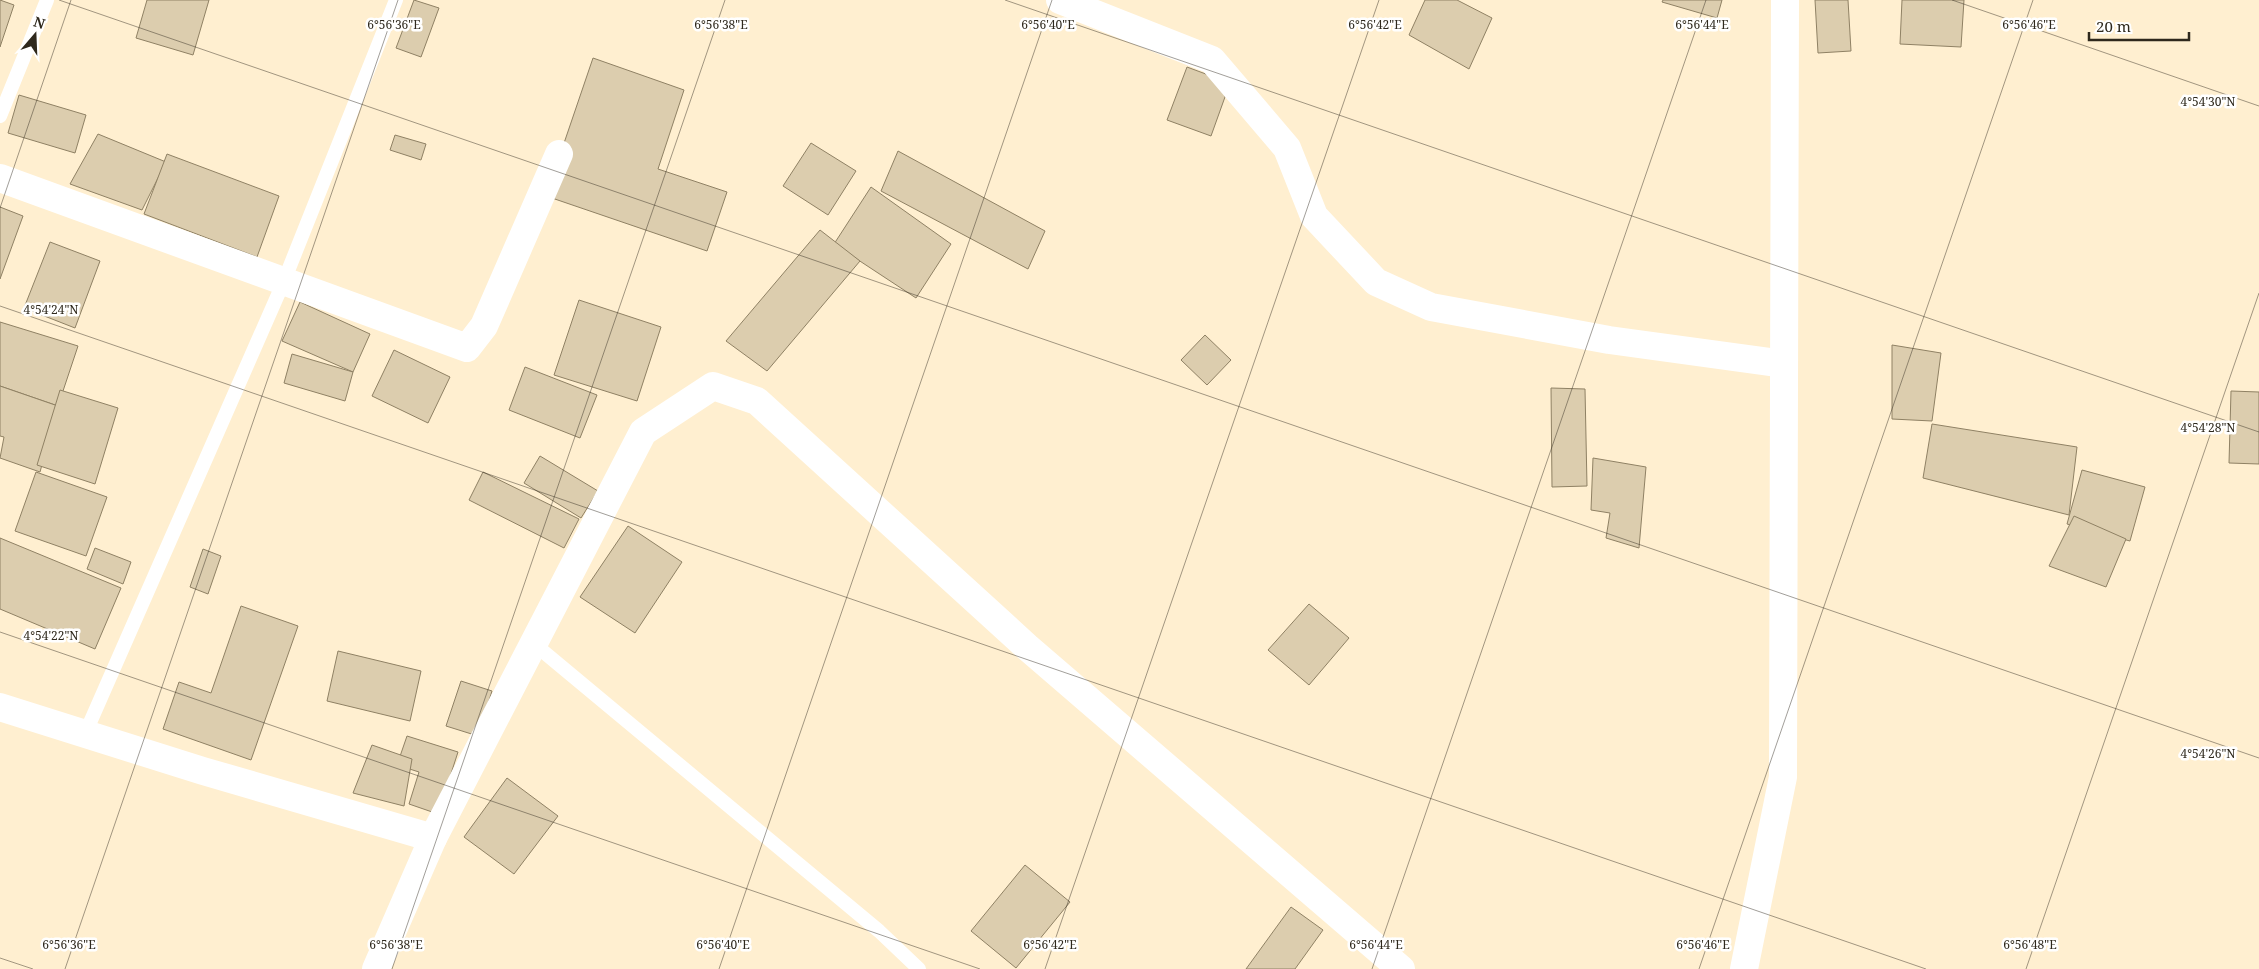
<svg xmlns="http://www.w3.org/2000/svg" width="2259" height="969" viewBox="0 0 2259 969" font-family="'Noto Serif',serif">
<style>
.building{fill:#dccdae;stroke:#8f8164}
.lines{fill:none;stroke-linecap:round;stroke-linejoin:round}
.lane{stroke:#fff;stroke-width:14}
.street{stroke:#fff;stroke-width:28}
.ticks{fill:none;stroke:#2e281c;stroke-width:1;stroke-opacity:0.45}
.ticks-label{font-size:12px;text-anchor:middle;fill:#2e281c;stroke:#fff;stroke-width:5;stroke-linejoin:round;paint-order:stroke}
</style>
<rect width="100%" height="100%" fill="#ffefd0"/>
<g class="building">
<path d="M 0,0 L 14,5 L 0,47 Z"/>
<path d="M 147,0 L 209,0 L 193,55 L 136,38 Z"/>
<path d="M 414,0 L 439,8 L 421,57 L 396,48 Z"/>
<path d="M 1425,0 L 1457,0 L 1492,18 L 1469,69 L 1409,35 Z"/>
<path d="M 1663,0 L 1722,0 L 1717,18 L 1662,2 Z"/>
<path d="M 1815,0 L 1848,0 L 1851,51 L 1818,53 Z"/>
<path d="M 1902,0 L 1964,0 L 1961,47 L 1900,44 Z"/>
<path d="M 593,58 L 684,90 L 658,169 L 727,192 L 707,251 L 546,196 Z"/>
<path d="M 1187,67 L 1230,83 L 1211,136 L 1167,120 Z"/>
<path d="M 19,95 L 86,115 L 75,153 L 8,133 Z"/>
<path d="M 98,134 L 166,162 L 142,210 L 70,184 Z"/>
<path d="M 395,135 L 426,144 L 421,160 L 390,150 Z"/>
<path d="M 811,143 L 856,171 L 828,215 L 783,186 Z"/>
<path d="M 898,151 L 1045,231 L 1028,269 L 881,191 Z"/>
<path d="M 167,154 L 279,196 L 257,257 L 144,214 Z"/>
<path d="M 871,187 L 951,244 L 916,298 L 834,244 Z"/>
<path d="M 0,207 L 23,216 L 0,279 Z"/>
<path d="M 820,230 L 860,261 L 767,371 L 726,341 Z"/>
<path d="M 50,242 L 100,261 L 75,328 L 24,308 Z"/>
<path d="M 579,300 L 661,327 L 637,401 L 554,375 Z"/>
<path d="M 300,302 L 370,334 L 353,372 L 282,341 Z"/>
<path d="M 0,322 L 78,346 L 58,406 L 0,386 Z"/>
<path d="M 1205,335 L 1231,360 L 1207,385 L 1181,360 Z"/>
<path d="M 1892,345 L 1941,353 L 1932,421 L 1892,419 Z"/>
<path d="M 394,350 L 450,377 L 428,423 L 372,396 Z"/>
<path d="M 292,354 L 353,372 L 345,401 L 284,383 Z"/>
<path d="M 525,367 L 597,395 L 580,438 L 509,410 Z"/>
<path d="M 0,386 L 58,406 L 40,472 L 0,458 L 4,437 L 0,436 Z"/>
<path d="M 1551,388 L 1585,389 L 1587,486 L 1552,487 Z"/>
<path d="M 60,390 L 118,408 L 95,484 L 37,465 Z"/>
<path d="M 2231,391 L 2259,392 L 2259,464 L 2229,463 Z"/>
<path d="M 1932,424 L 2077,447 L 2069,515 L 1923,478 Z"/>
<path d="M 540,456 L 598,491 L 581,518 L 524,483 Z"/>
<path d="M 1593,458 L 1646,467 L 1639,548 L 1606,538 L 1610,513 L 1591,510 Z"/>
<path d="M 2082,470 L 2145,487 L 2130,541 L 2067,524 Z"/>
<path d="M 36,472 L 107,497 L 86,556 L 15,531 Z"/>
<path d="M 483,472 L 579,519 L 564,548 L 469,500 Z"/>
<path d="M 2074,516 L 2126,539 L 2106,587 L 2049,566 Z"/>
<path d="M 628,526 L 682,562 L 635,633 L 580,597 Z"/>
<path d="M 0,538 L 121,588 L 95,649 L 0,609 Z"/>
<path d="M 95,548 L 131,562 L 123,584 L 87,569 Z"/>
<path d="M 203,549 L 221,556 L 208,594 L 190,587 Z"/>
<path d="M 1309,604 L 1349,638 L 1309,685 L 1268,650 Z"/>
<path d="M 241,606 L 298,626 L 251,760 L 163,729 L 179,682 L 211,693 Z"/>
<path d="M 338,651 L 421,671 L 410,721 L 327,701 Z"/>
<path d="M 461,681 L 492,691 L 478,736 L 446,726 Z"/>
<path d="M 407,736 L 458,752 L 438,814 L 409,804 L 419,772 L 397,765 Z"/>
<path d="M 372,745 L 412,759 L 404,806 L 353,793 Z"/>
<path d="M 507,778 L 558,816 L 514,874 L 464,837 Z"/>
<path d="M 1025,865 L 1070,902 L 1016,968 L 971,931 Z"/>
<path d="M 1291,907 L 1323,930 L 1295,969 L 1246,969 Z"/>
</g>
<g class="lines">
<g class="lane">
<path d="M 0,116 L 47,0"/>
<path d="M 533,643 L 879,931 L 919,969"/>
<path d="M 85,734 L 284,281 L 396,0"/>
</g>
<g class="street">
<path d="M 1060,0 L 1212,60 L 1287,148 L 1314,216 L 1376,282 L 1431,307 L 1609,340 L 1784,364"/>
<path d="M 0,178 L 467,348 L 484,326 L 559,154"/>
<path d="M 0,707 L 203,771 L 433,838"/>
<path d="M 376,969 L 433,838 L 643,432 L 713,386 L 757,401 L 1027,647 L 1401,969"/>
<path d="M 1744,969 L 1783,777 L 1785,0"/>
</g>
</g>
<path class="ticks" d="M 59,0 L 2259,758M 1005,0 L 2259,432M 1952,0 L 2259,106M 0,208 L 71,0M 0,306 L 1926,969M 0,632 L 980,969M 0,958 L 33,969M 65,969 L 398,0M 392,969 L 725,0M 719,969 L 1052,0M 1045,969 L 1379,0M 1372,969 L 1706,0M 1699,969 L 2033,0M 2026,969 L 2259,293"/>
<g class="ticks-label">
<text x="394" y="29">6°56'36"E</text>
<text x="721" y="29">6°56'38"E</text>
<text x="1048" y="29">6°56'40"E</text>
<text x="1375" y="29">6°56'42"E</text>
<text x="1702" y="29">6°56'44"E</text>
<text x="2029" y="29">6°56'46"E</text>
<text x="2208" y="106">4°54'30"N</text>
<text x="51" y="314">4°54'24"N</text>
<text x="2208" y="432">4°54'28"N</text>
<text x="51" y="640">4°54'22"N</text>
<text x="2208" y="758">4°54'26"N</text>
<text x="69" y="949">6°56'36"E</text>
<text x="396" y="949">6°56'38"E</text>
<text x="723" y="949">6°56'40"E</text>
<text x="1050" y="949">6°56'42"E</text>
<text x="1376" y="949">6°56'44"E</text>
<text x="1703" y="949">6°56'46"E</text>
<text x="2030" y="949">6°56'48"E</text>
</g>
<g transform="translate(35 35) rotate(19)" stroke="#ffffff" stroke-width="4" paint-order="stroke">
<path d="M0-4L9 19L0 12L-9 19Z" fill="#2e281c"/>
<text y="-8" font-size="14" font-weight="bold" text-anchor="middle" fill="#2e281c">N</text>
</g>
<path d="M2089 32v8h100v-8" fill="none" stroke="#2e281c" stroke-width="2.5"/>
<text x="2096" y="32" font-size="15" fill="#2e281c" stroke="#ffffff" stroke-width="4" paint-order="stroke">20 m</text>
</svg>
